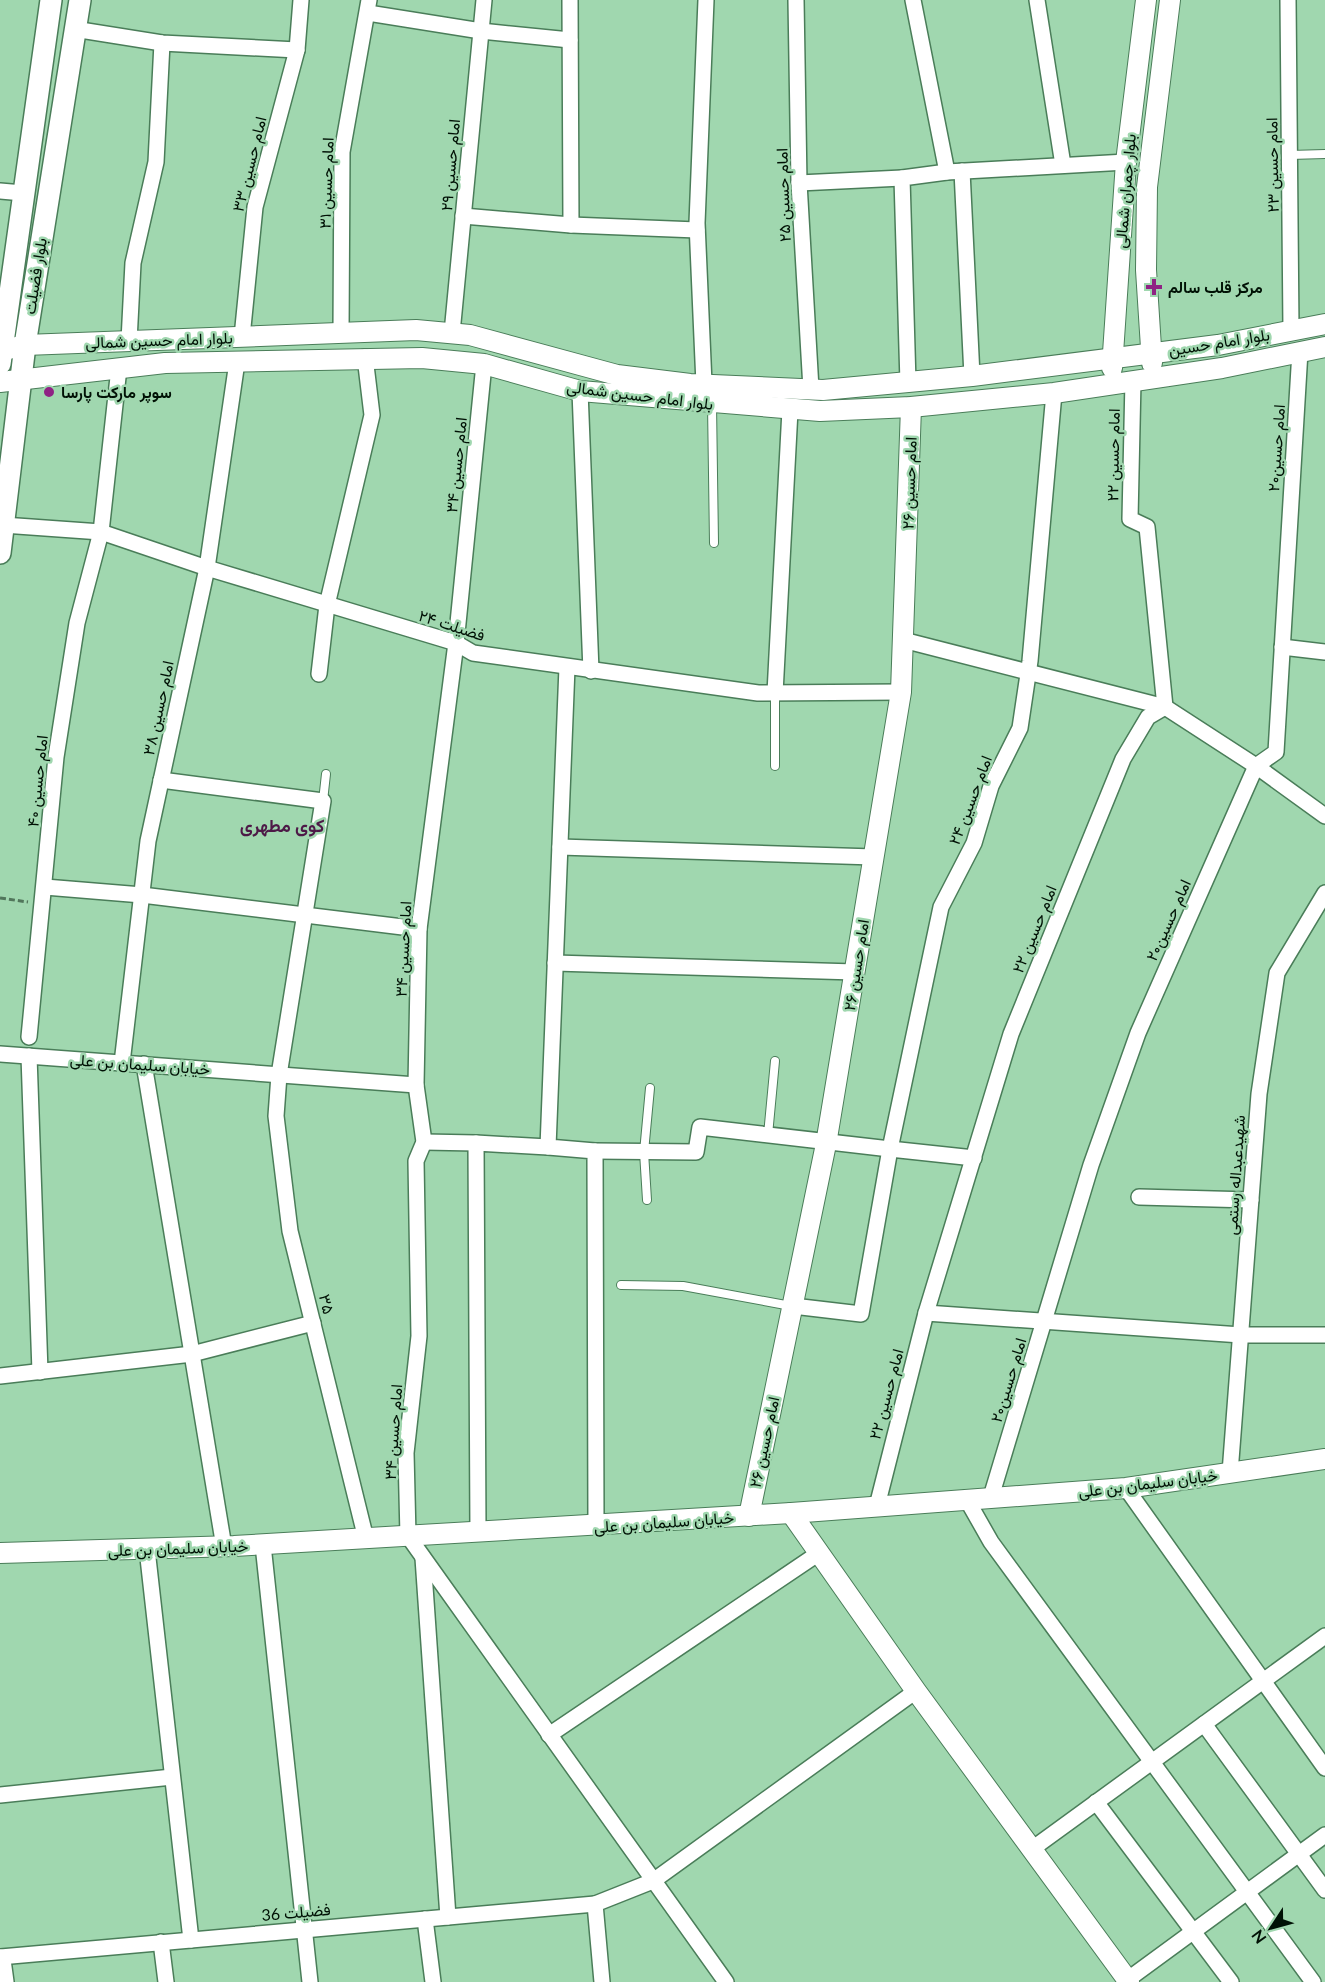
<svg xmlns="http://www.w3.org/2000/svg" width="1325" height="1982" viewBox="0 0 1325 1982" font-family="Lato,Vazirmatn,sans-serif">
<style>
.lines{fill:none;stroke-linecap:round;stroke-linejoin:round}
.service-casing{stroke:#4a7d59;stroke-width:10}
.minor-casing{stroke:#4a7d59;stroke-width:18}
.tertiary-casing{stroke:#4a7d59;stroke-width:22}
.secondary-casing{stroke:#4a7d59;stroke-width:24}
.path{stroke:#51765b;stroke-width:3;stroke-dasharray:6 3;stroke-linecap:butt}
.service{stroke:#fff;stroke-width:8}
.minor{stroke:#fff;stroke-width:15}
.tertiary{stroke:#fff;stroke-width:20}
.secondary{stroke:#fff;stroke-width:21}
.poi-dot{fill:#8f2284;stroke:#a0d7af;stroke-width:2}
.labels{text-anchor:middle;stroke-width:5;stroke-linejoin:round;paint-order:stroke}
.street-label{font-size:16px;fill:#001105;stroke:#a0d7af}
.poi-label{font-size:16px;font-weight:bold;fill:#001105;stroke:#a0d7af;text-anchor:start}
.neighbourhood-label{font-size:18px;font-weight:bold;fill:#4d1947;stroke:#a0d7af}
</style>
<rect width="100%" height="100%" fill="#a0d7af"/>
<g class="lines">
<g class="service-casing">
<g id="service">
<path d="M 1290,155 L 1325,154"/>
<path d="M 712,404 L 714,543"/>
<path d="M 775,693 L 775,766"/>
<path d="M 323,801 L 326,774"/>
<path d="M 768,1135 L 775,1061"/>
<path d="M 647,1200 L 644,1152 L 650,1088"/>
<path d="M 621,1285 L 683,1286 L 791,1306"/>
</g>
</g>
<g class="minor-casing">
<g id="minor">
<path d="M 570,0 L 571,225"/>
<path d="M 796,0 L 799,183 L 811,389"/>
<path d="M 913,0 L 947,172"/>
<path d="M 1037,0 L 1063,165"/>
<path d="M 1288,0 L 1291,330"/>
<path d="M 368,13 L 481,31 L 570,40"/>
<path d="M 74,29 L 162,43 L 297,50"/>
<path d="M 962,171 L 972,376"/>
<path d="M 799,183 L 902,178"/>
<path d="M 0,191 L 23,193"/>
<path d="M 463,216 L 571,225 L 697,230"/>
<path d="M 341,333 L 342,152 L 369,0"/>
<path d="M 452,333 L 484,0"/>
<path d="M 242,337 L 255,207 L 297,50 L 301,0"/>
<path d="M 129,341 L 133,263 L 156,162 L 162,43"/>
<path d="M 484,364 L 456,643 L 419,929 L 416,1085 L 424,1142 L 416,1161 L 419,1336 L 406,1453 L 408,1536 L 726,1982"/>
<path d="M 908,383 L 902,178 L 947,172 L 1126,162"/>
<path d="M 704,384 L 697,223 L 706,0"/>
<path d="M 580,391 L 591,671"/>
<path d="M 3,525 L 101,532 L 207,568 L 456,643 L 473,653 L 758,693 L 901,692"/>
<path d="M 903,640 L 1165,707 L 1256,766 L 1325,816"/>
<path d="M 1282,647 L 1325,652"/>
<path d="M 567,667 L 548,1147 L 595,1151 L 596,1526"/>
<path d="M 319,674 L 327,605 L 372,415 L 365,357"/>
<path d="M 775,693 L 790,410"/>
<path d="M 161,780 L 323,801 L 279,1075 L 276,1116 L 290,1231 L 366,1539"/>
<path d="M 560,847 L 874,857"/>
<path d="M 45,887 L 142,895 L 419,929"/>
<path d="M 555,963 L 855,972"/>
<path d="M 29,1037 L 56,757 L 77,623 L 101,532 L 119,368"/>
<path d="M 0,1054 L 416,1085"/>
<path d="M 29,1056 L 40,1372"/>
<path d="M 122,1063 L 148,841 L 207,568 L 237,362"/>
<path d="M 144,1064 L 224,1547"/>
<path d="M 424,1142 L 476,1143"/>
<path d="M 595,1151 L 696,1152 L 700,1127 L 890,1149 L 941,907 L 974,843 L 991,786 L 1020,728 L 1030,661 L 1054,393"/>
<path d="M 1139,1197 L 1251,1200"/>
<path d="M 793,1306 L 861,1314 L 890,1149 L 974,1158"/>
<path d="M 926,1313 L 1241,1335 L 1325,1335"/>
<path d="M 0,1376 L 192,1354 L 313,1323"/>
<path d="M 1230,1473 L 1259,1094 L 1277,973 L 1325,893"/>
<path d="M 1126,1488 L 1325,1768"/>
<path d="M 991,1497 L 1091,1165 L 1138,1033 L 1256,766 L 1276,752 L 1300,351"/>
<path d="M 966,1498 L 991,1542 L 1313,1982"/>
<path d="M 877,1506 L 926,1313 L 1011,1034 L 1123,759 L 1148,717 L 1165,707 L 1147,527 L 1130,519 L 1133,380"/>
<path d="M 478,1533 L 476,1143 L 548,1147"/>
<path d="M 263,1545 L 310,1982"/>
<path d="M 147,1549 L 191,1940"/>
<path d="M 423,1558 L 448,1917"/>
<path d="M 1204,1724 L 1325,1890"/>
<path d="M 549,1735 L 819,1553"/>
<path d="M 0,1795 L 172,1777"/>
<path d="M 1096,1802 L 1231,1982"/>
<path d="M 1032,1849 L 1325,1636"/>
<path d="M 425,1919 L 433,1982"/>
<path d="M 161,1942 L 166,1982"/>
<path d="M 0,1957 L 595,1904"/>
<path d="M 1127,1980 L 1325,1835"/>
<path d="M 602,1982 L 595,1904 L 653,1881 L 916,1691"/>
</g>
</g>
<g class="tertiary-casing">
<g id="tertiary">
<path d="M 0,351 L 25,345 L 416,330 L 470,335 L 617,375 L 690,384 L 823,390 L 972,376 L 1218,345 L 1325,324"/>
<path d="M 1152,363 L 1146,270 L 1147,187 L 1170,0"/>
<path d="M 1112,368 L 1126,162 L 1146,0"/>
<path d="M 0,382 L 165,363 L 422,358 L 484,364 L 580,391 L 820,411 L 911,407 L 1054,393 L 1222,368 L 1325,347"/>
<path d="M 791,1513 L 916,1691 L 1129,1982"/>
<path d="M 749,1516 L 826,1144 L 901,692 L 911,407"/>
<path d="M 0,1553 L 234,1546 L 791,1513 L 1126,1488 L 1325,1459"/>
</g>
</g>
<g class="secondary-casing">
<g id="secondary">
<path d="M 0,364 L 51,0"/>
<path d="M 0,553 L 25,345 L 80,0"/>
<path d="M 0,1960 L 3,1982"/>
</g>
</g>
<path class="path" d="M 0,898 L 28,902"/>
<use href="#service" class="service"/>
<use href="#minor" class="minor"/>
<use href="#tertiary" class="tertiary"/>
<use href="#secondary" class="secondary"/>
</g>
<g class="poi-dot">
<path d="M1151 278h6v6h6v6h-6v6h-6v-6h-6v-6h6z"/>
<circle cx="49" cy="392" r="6"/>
</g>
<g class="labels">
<g class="street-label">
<text transform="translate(249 164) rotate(-76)" y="6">امام حسین ۳۳</text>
<text transform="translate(450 165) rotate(-85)" y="6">امام حسین ۲۹</text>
<text transform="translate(1272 165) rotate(-91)" y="6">امام حسین ۲۳</text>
<text transform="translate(326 183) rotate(-88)" y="6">امام حسین ۳۱</text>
<text transform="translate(1125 191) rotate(-85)" y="6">بلوار چمران شمالی</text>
<text transform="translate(783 195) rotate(-92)" y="6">امام حسین ۲۵</text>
<text transform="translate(35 276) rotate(-81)" y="6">بلوار فضیلت</text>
<text transform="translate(159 340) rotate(-2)" y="6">بلوار امام حسین شمالی</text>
<text transform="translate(1219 342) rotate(-9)" y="6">بلوار امام حسین</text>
<text transform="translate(640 395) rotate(7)" y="6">بلوار امام حسین شمالی</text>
<text transform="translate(1276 448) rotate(-86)" y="6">امام حسین۲۰</text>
<text transform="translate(1113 455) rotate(-89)" y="6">امام حسین ۲۲</text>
<text transform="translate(456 465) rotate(-84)" y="6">امام حسین ۳۴</text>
<text transform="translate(909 483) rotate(-88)" y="6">امام حسین ۲۶</text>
<text transform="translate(452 625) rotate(18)" y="6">فضیلت ۲۴</text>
<text transform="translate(158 708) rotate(-78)" y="6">امام حسین ۳۸</text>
<text transform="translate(37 781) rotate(-84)" y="6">امام حسین ۴۰</text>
<text transform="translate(970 800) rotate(-69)" y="6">امام حسین ۲۴</text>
<text transform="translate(1168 920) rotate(-66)" y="6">امام حسین۲۰</text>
<text transform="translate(1034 929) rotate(-68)" y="6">امام حسین ۲۲</text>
<text transform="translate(403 949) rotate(-87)" y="6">امام حسین ۳۴</text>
<text transform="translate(856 965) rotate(-81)" y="6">امام حسین ۲۶</text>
<text transform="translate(140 1064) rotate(4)" y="6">خیابان سلیمان بن علی</text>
<text transform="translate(1235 1175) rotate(-86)" y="6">شهیدعبداله رستمی</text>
<text transform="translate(327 1304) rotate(76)" y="6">۳۵</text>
<text transform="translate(1008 1380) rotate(-73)" y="6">امام حسین۲۰</text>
<text transform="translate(886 1394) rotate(-75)" y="6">امام حسین ۲۲</text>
<text transform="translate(393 1432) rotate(-86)" y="6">امام حسین ۳۴</text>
<text transform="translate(764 1442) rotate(-78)" y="6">امام حسین ۲۶</text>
<text transform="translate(1148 1483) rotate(-7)" y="6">خیابان سلیمان بن علی</text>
<text transform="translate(664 1522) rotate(-4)" y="6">خیابان سلیمان بن علی</text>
<text transform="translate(178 1548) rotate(-2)" y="6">خیابان سلیمان بن علی</text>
<text transform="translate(296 1912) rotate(-5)" y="6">فضیلت 36</text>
</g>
<g class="poi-label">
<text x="1168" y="293">مرکز قلب سالم</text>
<text x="61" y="398">سوپر مارکت پارسا</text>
</g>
<g class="neighbourhood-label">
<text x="282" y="832">کوی مطهری</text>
</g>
</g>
<g transform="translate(1271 1928) rotate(234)" stroke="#a0d7af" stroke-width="4.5" paint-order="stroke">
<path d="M0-4.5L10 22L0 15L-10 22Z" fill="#001105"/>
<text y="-9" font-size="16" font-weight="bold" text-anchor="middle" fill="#001105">N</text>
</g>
</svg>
